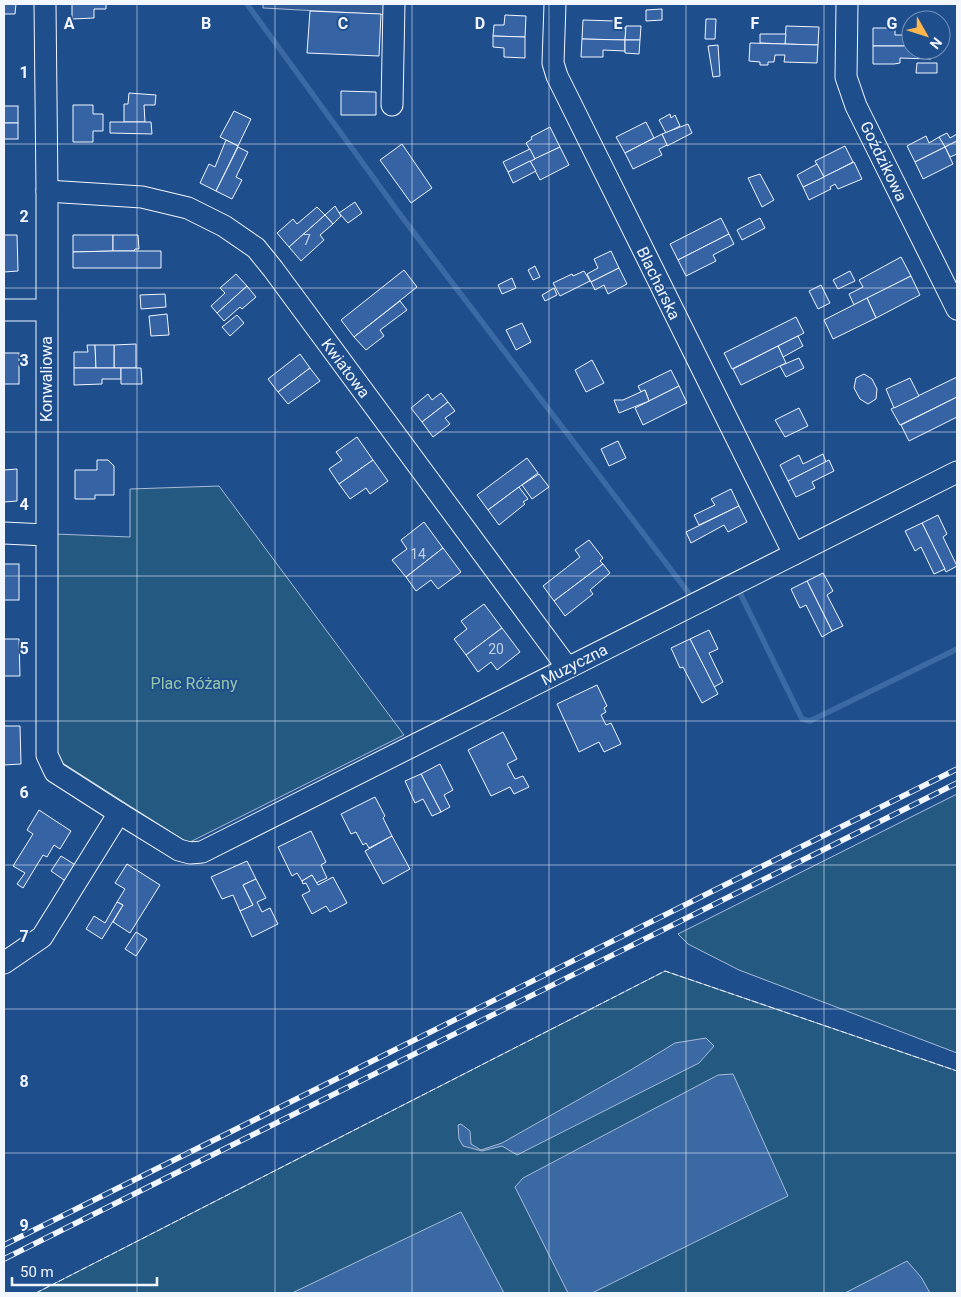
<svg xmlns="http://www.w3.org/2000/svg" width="961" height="1297" viewBox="0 0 961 1297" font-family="Roboto,sans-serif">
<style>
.green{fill:#245a82;stroke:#a8bbd7}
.parking{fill:#305b95;stroke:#a8bbd7}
.water{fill:#3b69a3;stroke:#a8bbd7}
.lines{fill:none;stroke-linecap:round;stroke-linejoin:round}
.stream{stroke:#3b69a3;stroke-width:5.5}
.building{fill:#3563a3;stroke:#f2f6ff}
.minor-casing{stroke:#f2f6ff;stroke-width:23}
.minor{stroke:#1f4e8c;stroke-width:21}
.rail-casing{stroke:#f2f6ff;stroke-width:5.5}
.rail{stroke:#1f4e8c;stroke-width:4;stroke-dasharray:11;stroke-linecap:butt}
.fence{stroke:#f2f6ff;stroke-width:1;stroke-dasharray:6 2.5;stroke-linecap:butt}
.grid{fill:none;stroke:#f2f6ff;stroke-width:1;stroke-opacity:0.55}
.labels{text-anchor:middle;stroke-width:4;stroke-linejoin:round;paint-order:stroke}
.number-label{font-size:14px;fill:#c3d1e8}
.street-label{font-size:16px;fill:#f2f6ff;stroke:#1f4e8c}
.park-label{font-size:16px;fill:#97c8a6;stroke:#1f4e8c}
.grid-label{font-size:16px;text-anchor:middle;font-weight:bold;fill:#f2f6ff;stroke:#1f4e8c;stroke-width:4;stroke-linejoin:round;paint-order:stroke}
</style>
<rect width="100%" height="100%" fill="#1f4e8c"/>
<g class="green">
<path d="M 219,486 L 404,735 L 188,843 L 61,762 L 55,749 L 55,534 L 130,537 L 130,489 Z"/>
<path d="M 957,794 L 957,1053 L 739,970 L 688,944 L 678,934 Z"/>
<path d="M 665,971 L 957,1071 L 957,1293 L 36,1293 Z"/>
</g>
<path class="parking" d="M 263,4 L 394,4 L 394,15 L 263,8 Z"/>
<g class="water">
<path d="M 706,1038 L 714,1046 L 699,1063 L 517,1155 L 502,1146 L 482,1151 L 463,1146 L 459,1139 L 458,1125 L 461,1124 L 470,1131 L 471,1144 L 481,1150 L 502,1143 L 629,1071 L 675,1043 Z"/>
<path d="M 733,1074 L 788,1196 L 592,1293 L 568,1293 L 515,1187 L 523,1178 L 718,1075 Z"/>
<path d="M 461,1212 L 504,1293 L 292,1293 Z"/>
<path d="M 907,1261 L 921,1277 L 930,1293 L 845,1293 Z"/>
</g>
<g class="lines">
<g class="stream">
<path d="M 247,4 L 402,217 L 691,596"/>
<path d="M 740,593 L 802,719 L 810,721 L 957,649"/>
</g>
</g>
<g class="building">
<path d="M 4,4 L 16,4 L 15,14 L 4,14 Z"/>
<path d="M 72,4 L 106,4 L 106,9 L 94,9 L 94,18 L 72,19 Z"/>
<path d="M 662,9 L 662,20 L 646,21 L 646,10 Z"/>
<path d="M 310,11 L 381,14 L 379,56 L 307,53 Z"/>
<path d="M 505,15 L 526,16 L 525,37 L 493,36 L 494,25 L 504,25 Z"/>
<path d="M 706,19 L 716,19 L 715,39 L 705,39 Z"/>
<path d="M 583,20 L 615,21 L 615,28 L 626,28 L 625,40 L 582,39 Z"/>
<path d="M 626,26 L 641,26 L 640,40 L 625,40 Z"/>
<path d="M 786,26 L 819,27 L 818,45 L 785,44 Z"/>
<path d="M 873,28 L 895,28 L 895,35 L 906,35 L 906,46 L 873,46 Z"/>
<path d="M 760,34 L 786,34 L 785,44 L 760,43 Z"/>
<path d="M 493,36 L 525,37 L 525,58 L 504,57 L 504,48 L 493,47 Z"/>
<path d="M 582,39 L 625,40 L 625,51 L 603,50 L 603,57 L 581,57 Z"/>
<path d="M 625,40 L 640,40 L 639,54 L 625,53 Z"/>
<path d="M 750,43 L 818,45 L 817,63 L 784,62 L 785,55 L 775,55 L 774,62 L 768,62 L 768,65 L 760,65 L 760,62 L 749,61 Z"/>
<path d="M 718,45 L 720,76 L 713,77 L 708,46 Z"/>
<path d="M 873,46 L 911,46 L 911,50 L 931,50 L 931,59 L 900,58 L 900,63 L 894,64 L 873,64 Z"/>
<path d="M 917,63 L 937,63 L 937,73 L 916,73 Z"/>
<path d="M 341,91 L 376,92 L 376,115 L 341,115 Z"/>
<path d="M 129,93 L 156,95 L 155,105 L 144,105 L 145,122 L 124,122 L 124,104 L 128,104 Z"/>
<path d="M 73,105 L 93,105 L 93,114 L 103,114 L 103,131 L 93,131 L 93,142 L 73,142 Z"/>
<rect x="4" y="106" width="14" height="17"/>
<path d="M 234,111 L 251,119 L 238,146 L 220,137 Z"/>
<path d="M 670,114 L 671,118 L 675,115 L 680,126 L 666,133 L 659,120 Z"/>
<path d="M 110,122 L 151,122 L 152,134 L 110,133 Z"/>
<path d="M 646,122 L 654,138 L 625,153 L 616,137 Z"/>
<rect x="4" y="123" width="14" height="16"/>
<path d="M 688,124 L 692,133 L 667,146 L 662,134 Z"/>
<path d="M 550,127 L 560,147 L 535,159 L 526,143 L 532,139 L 531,137 Z"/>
<path d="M 947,133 L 950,138 L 957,134 L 957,141 L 945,147 L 939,137 Z"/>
<path d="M 662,134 L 667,145 L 659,149 L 662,155 L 633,169 L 625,153 Z"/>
<path d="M 926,136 L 929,143 L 939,137 L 945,147 L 915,162 L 907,146 Z"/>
<path d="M 226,140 L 238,146 L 216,191 L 200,183 L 209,164 L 215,167 Z"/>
<path d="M 957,141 L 957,154 L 950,157 L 945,147 Z"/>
<path d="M 402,144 L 432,188 L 411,203 L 380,160 Z"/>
<path d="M 845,146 L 853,162 L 824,177 L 815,161 Z"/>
<path d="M 238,147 L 248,152 L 236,177 L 242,180 L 232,199 L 216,191 Z"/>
<path d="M 560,147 L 569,165 L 540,180 L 530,161 Z"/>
<path d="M 945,147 L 953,164 L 923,179 L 915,162 Z"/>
<path d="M 530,149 L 535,159 L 508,172 L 503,162 Z"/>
<path d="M 530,161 L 536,171 L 513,183 L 508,172 Z"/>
<path d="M 854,162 L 862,179 L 838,189 L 835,184 L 830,187 L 831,189 L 809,200 L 803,187 Z"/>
<path d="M 817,164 L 824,177 L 803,187 L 797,175 Z"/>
<path d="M 760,174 L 774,200 L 762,207 L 748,178 Z"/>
<path d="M 355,202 L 362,213 L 348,223 L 339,213 Z"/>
<path d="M 335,206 L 341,216 L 333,224 L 325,215 Z"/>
<path d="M 317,207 L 325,215 L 289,247 L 277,233 L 293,219 L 297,224 Z"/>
<path d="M 325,215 L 333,224 L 320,235 L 324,240 L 301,261 L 289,247 Z"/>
<path d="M 721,218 L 729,234 L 678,260 L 670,244 Z"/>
<path d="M 760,218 L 765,228 L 742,240 L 737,230 Z"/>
<path d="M 729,234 L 734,244 L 713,255 L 716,261 L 686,276 L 678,260 Z"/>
<path d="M 4,235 L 17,235 L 18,271 L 4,272 Z"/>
<path d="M 73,235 L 113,235 L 113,251 L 73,252 Z"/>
<path d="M 113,235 L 138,235 L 139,249 L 135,249 L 134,251 L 113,251 Z"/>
<path d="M 113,251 L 161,251 L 161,268 L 73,268 L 73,252 Z"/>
<path d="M 611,251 L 619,268 L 591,282 L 587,274 L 598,268 L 594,259 Z"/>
<path d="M 901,257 L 911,276 L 854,305 L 849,294 L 863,287 L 859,280 Z"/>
<path d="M 535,266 L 540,277 L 533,280 L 528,270 Z"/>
<path d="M 619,268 L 627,284 L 608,294 L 604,285 L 595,290 L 591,282 Z"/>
<path d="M 404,270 L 417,287 L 354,337 L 341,320 Z"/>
<path d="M 584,271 L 590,281 L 560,296 L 553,283 L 572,274 L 573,276 Z"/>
<path d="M 850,271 L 855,281 L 838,289 L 833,280 Z"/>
<path d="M 236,274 L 247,286 L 217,313 L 211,306 L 225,293 L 220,288 Z"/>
<path d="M 911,276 L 920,295 L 876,318 L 867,298 Z"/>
<path d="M 512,278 L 516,288 L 502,294 L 498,285 Z"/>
<path d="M 821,285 L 830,303 L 818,309 L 809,291 Z"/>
<path d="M 247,286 L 256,297 L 242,309 L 240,307 L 224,321 L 217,313 Z"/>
<path d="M 554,288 L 557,295 L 545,301 L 542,295 Z"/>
<path d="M 165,294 L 166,307 L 141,309 L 140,295 Z"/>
<path d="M 867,298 L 876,318 L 833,339 L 824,320 Z"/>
<path d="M 400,301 L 407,310 L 380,330 L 384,336 L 366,350 L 354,337 Z"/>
<path d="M 167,314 L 169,335 L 151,336 L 149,316 Z"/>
<path d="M 237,315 L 244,323 L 230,336 L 222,327 Z"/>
<path d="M 796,317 L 804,333 L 732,369 L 724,353 Z"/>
<path d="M 522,323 L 531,342 L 516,350 L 506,330 Z"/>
<path d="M 798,336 L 803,346 L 783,357 L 778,346 Z"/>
<path d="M 136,344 L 136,368 L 114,368 L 114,345 Z"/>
<path d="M 87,345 L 95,345 L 96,368 L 74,368 L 74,352 L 88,352 Z"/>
<path d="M 95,345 L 114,345 L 114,368 L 96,368 Z"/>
<path d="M 778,346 L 786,363 L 741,385 L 733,369 Z"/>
<rect x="4" y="353" width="15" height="31"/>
<path d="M 300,354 L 310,368 L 278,392 L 268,379 Z"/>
<path d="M 799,358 L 804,368 L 786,377 L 780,366 Z"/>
<path d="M 592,360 L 604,383 L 586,392 L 575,370 Z"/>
<path d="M 74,368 L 121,368 L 121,379 L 102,379 L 102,384 L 74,385 Z"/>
<path d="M 121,368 L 141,368 L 142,384 L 121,384 Z"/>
<path d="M 310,368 L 320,381 L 288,404 L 278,392 Z"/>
<path d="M 671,370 L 679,386 L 649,401 L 645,390 L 641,392 L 638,386 Z"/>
<path d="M 864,374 L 872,379 L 877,389 L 876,399 L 868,404 L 860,399 L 854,388 L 856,378 Z"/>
<path d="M 957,377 L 957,397 L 900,425 L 891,409 Z"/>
<path d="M 910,378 L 919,396 L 894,408 L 886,389 Z"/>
<path d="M 679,386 L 687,403 L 643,425 L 635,408 Z"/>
<path d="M 645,390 L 649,401 L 619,413 L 614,400 L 623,400 Z"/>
<path d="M 441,393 L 448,402 L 422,422 L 411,408 L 428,394 L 432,400 Z"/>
<path d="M 957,397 L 957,417 L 909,441 L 901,425 Z"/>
<path d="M 448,402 L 455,411 L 445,418 L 450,424 L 433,437 L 422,422 Z"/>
<path d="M 799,408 L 808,426 L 785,437 L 775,420 Z"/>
<path d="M 357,437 L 373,460 L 339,484 L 329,469 L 342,460 L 336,452 Z"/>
<path d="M 618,441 L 626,458 L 609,466 L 601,449 Z"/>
<path d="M 823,454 L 826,462 L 788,481 L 780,465 L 799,455 L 803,464 Z"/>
<path d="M 527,458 L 538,473 L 488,510 L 477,495 Z"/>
<path d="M 97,460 L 108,460 L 114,466 L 114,495 L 95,495 L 95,499 L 75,499 L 75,470 L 97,470 Z"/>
<path d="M 373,460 L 388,481 L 370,494 L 366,488 L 350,499 L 339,484 Z"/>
<path d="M 829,460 L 834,471 L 812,482 L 815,488 L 796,497 L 788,481 Z"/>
<path d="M 17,469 L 17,501 L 4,502 L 4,470 Z"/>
<path d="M 539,474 L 549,487 L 532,499 L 522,485 Z"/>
<path d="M 519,487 L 528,499 L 523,502 L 525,504 L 499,525 L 488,510 Z"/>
<path d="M 731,489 L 739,506 L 699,525 L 694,515 L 715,505 L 711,499 Z"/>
<path d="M 739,506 L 747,522 L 728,532 L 724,525 L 691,543 L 686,532 Z"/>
<path d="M 938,515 L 947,534 L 943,537 L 957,566 L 946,572 L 922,523 Z"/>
<path d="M 424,522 L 443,548 L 406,577 L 392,560 L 407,549 L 401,540 Z"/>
<path d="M 922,523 L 945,569 L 934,574 L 921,547 L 915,551 L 905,531 Z"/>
<path d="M 589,540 L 603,558 L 600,561 L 603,564 L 554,601 L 543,586 L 580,557 L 575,550 Z"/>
<path d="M 443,548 L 461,572 L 438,589 L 431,580 L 416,591 L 406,577 Z"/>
<rect x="4" y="564" width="15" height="36"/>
<path d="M 603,564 L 610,573 L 590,590 L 593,594 L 565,616 L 554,601 Z"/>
<path d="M 823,573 L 833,591 L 827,595 L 843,626 L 832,631 L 807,581 Z"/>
<path d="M 807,581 L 832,631 L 822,637 L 806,605 L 800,608 L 791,589 Z"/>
<path d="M 484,604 L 502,628 L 466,655 L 454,639 L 467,629 L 461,621 Z"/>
<path d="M 502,628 L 520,652 L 497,670 L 491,662 L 478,672 L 466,655 Z"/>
<path d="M 709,630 L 718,649 L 709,653 L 723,682 L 714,687 L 690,639 Z"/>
<path d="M 4,639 L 19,639 L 20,676 L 4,676 Z"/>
<path d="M 690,639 L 718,694 L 702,703 L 683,667 L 680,668 L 671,648 Z"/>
<path d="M 597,685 L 607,706 L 604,708 L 606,712 L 601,715 L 606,725 L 611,723 L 621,744 L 604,752 L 599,742 L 579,752 L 557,704 Z"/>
<path d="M 4,726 L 20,726 L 21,764 L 4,765 Z"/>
<path d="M 503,732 L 517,759 L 507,764 L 515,779 L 523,776 L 529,787 L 514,794 L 510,787 L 491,796 L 468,750 Z"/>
<path d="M 440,764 L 453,790 L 444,795 L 450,807 L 441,812 L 421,774 Z"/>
<path d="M 421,774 L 441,812 L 432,816 L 423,799 L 415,803 L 405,781 Z"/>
<path d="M 375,797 L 385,816 L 383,818 L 392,836 L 369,848 L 366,843 L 363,845 L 356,832 L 351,834 L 341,814 Z"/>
<path d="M 39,810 L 71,831 L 60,849 L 54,845 L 47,857 L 43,855 L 23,888 L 17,884 L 25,873 L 13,866 L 33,834 L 27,830 Z"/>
<path d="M 311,831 L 326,862 L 321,865 L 327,878 L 316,883 L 312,875 L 302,881 L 297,873 L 292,876 L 278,847 Z"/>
<path d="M 392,836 L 410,869 L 383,884 L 365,851 Z"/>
<path d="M 61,856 L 77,866 L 67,882 L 51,871 Z"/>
<path d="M 247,861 L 256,879 L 243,885 L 253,905 L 240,911 L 233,895 L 222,899 L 211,877 Z"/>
<path d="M 127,864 L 160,885 L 130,933 L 113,922 L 123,905 L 117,902 L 125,889 L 115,883 Z"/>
<path d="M 312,875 L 318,885 L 333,877 L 347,903 L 330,912 L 326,906 L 312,914 L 302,895 L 310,891 L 306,883 L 303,884 L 302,881 Z"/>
<path d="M 256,879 L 266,898 L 257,902 L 262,912 L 270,908 L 278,924 L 252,937 L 240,911 L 253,905 L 243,885 Z"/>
<path d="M 117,902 L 123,905 L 102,939 L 86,929 L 94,916 L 105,923 Z"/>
<path d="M 136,932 L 147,939 L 136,956 L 125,949 Z"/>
</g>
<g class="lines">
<g class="minor-casing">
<g id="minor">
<path d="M 45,4 L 47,191 L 47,755 L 55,772 L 119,813 L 179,850 L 190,853 L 202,852 L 957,472"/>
<path d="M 555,4 L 553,63 L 557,76 L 794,554"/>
<path d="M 847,4 L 846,77 L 856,106 L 957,309"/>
<path d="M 392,105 L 394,4"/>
<path d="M 47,191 L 142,197 L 188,208 L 224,226 L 256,248 L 273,269 L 567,667"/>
<path d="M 4,310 L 46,310"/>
<path d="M 4,533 L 46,535"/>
<path d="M 4,963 L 42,937 L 119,813"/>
</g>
</g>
<use href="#minor" class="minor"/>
<g class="rail-casing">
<g id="rail">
<path d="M 4,1245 L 957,769"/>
<path d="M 4,1259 L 957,783"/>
</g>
</g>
<use href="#rail" class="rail"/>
<path class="fence" d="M 36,1293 L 665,971 L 957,1071"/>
</g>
<path class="grid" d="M 137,4 L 137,1293M 275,4 L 275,1293M 412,4 L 412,1293M 549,4 L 549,1293M 686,4 L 686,1293M 824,4 L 824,1293M 4,144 L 957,144M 4,288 L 957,288M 4,432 L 957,432M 4,576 L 957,576M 4,721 L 957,721M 4,865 L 957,865M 4,1009 L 957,1009M 4,1153 L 957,1153"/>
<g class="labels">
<g class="number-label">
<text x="307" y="245">7</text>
<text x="418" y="559">14</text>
<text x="496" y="654">20</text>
</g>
<g class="street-label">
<text transform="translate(884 161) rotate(64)" y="6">Goździkowa</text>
<text transform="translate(659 283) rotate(64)" y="6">Blacharska</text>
<text transform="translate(346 368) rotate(53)" y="6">Kwiatowa</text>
<text transform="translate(46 379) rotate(-90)" y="6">Konwaliowa</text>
<text transform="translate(574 664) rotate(-27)" y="6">Muzyczna</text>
</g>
<g class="park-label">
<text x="194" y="689">Plac Różany</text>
</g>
</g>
<g class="grid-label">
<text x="69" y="29">A</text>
<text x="206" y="29">B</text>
<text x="343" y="29">C</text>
<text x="480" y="29">D</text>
<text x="618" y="29">E</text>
<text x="755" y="29">F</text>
<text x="892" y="29">G</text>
<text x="24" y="78">1</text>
<text x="24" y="222">2</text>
<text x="24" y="366">3</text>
<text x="24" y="510">4</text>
<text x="24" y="654">5</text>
<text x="24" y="798">6</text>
<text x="24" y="942">7</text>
<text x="24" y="1087">8</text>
<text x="24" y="1231">9</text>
</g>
<rect width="961" height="1297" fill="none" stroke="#f2f6ff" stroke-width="10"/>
<g transform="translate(926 35) rotate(129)"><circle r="24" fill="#1f4e8c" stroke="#7391ba"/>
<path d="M0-4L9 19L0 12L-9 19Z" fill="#ffb74d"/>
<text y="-8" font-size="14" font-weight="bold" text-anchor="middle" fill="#f2f6ff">N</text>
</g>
<path d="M12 1277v8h145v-8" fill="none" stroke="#f2f6ff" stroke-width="2.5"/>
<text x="20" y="1277" font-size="15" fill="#f2f6ff" stroke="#1f4e8c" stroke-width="4" paint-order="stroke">50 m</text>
</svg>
